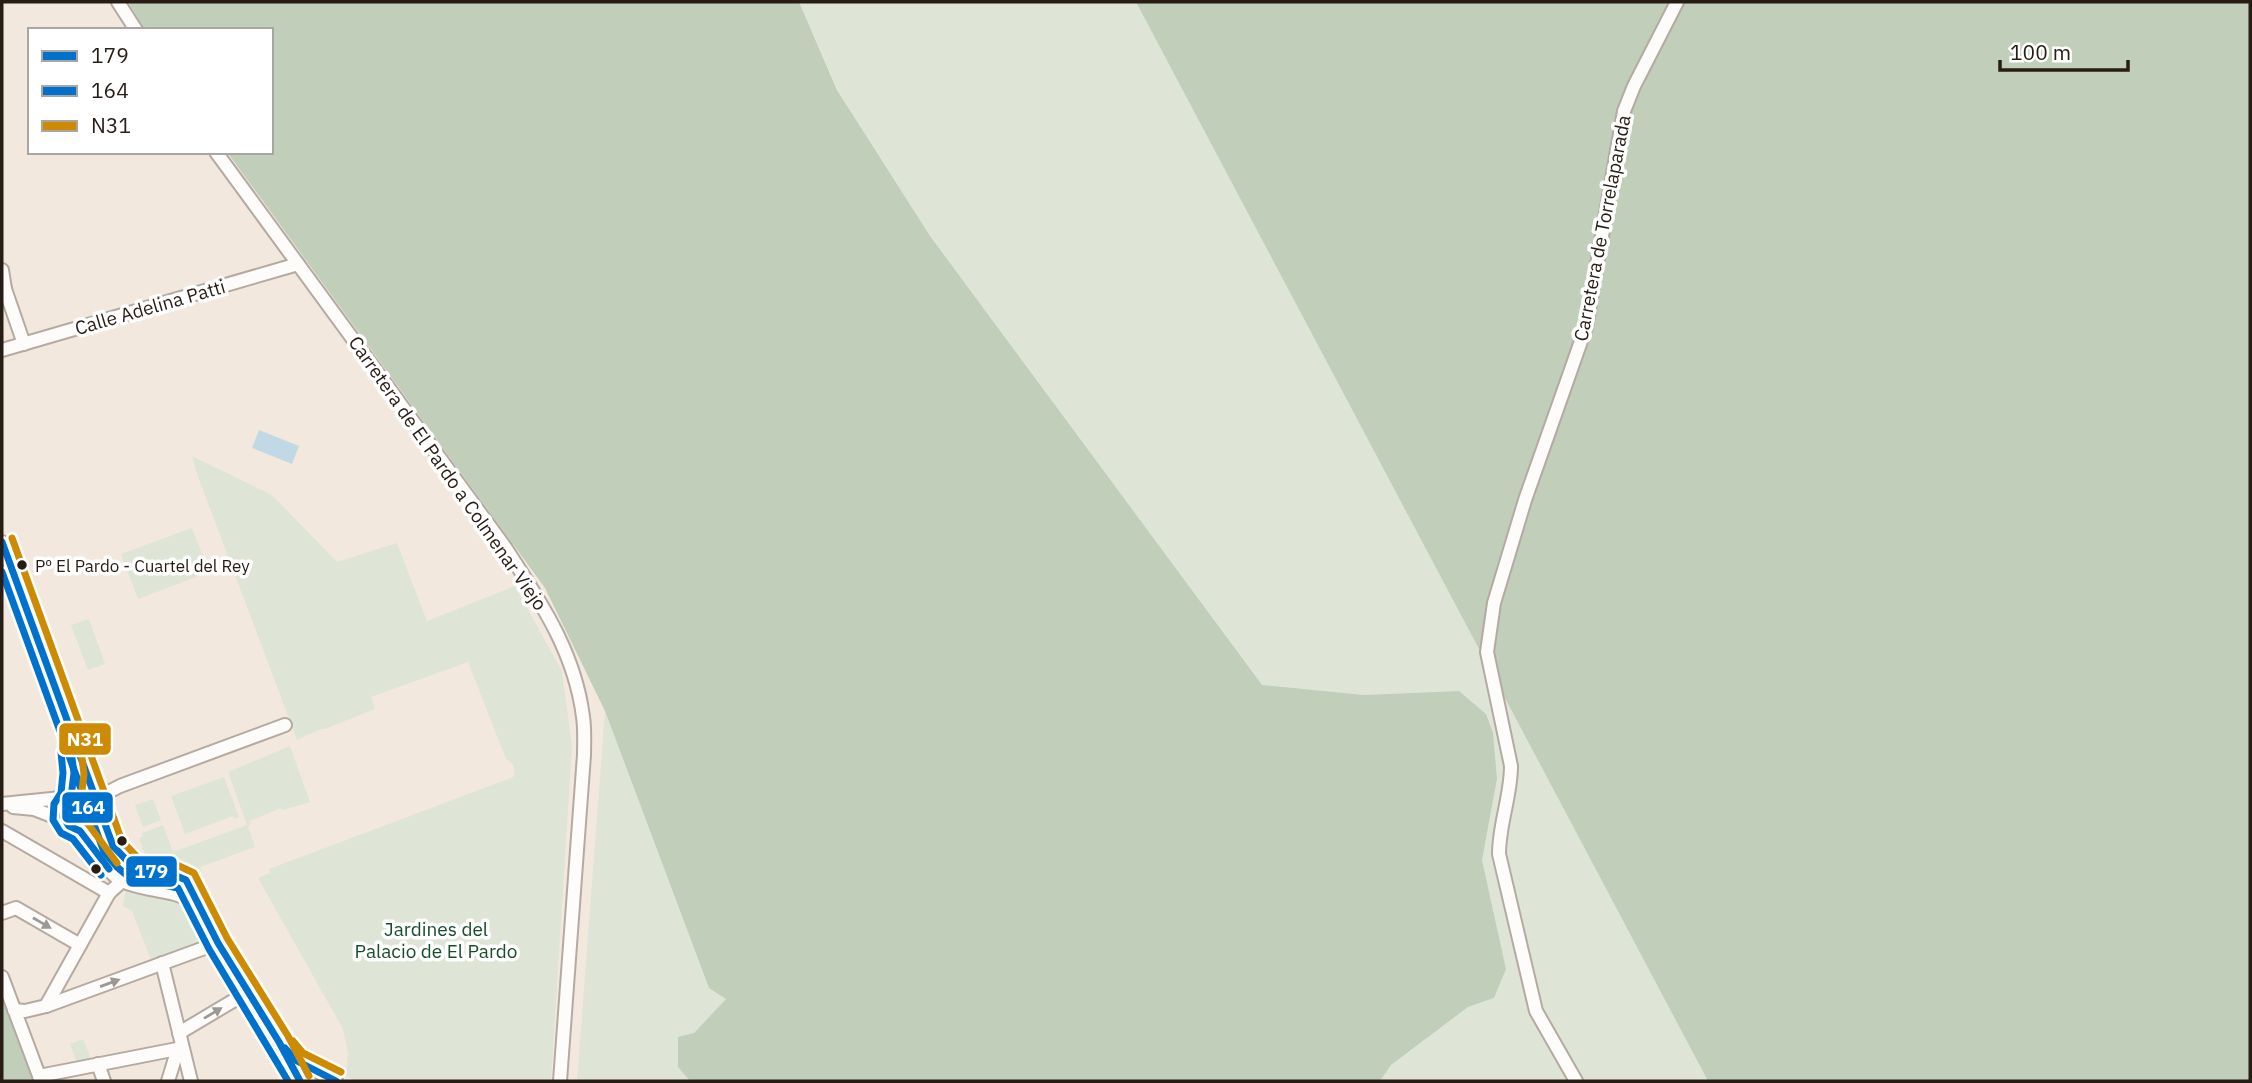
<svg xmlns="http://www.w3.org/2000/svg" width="2252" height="1083" viewBox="0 0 2252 1083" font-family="'IBM Plex Sans',sans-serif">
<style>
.green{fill:#dee5d6}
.forest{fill:#c0ceba}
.water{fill:#c1d9e5}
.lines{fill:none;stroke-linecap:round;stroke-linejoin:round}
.minor-casing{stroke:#b4aaa2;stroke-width:16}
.minor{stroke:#fdfcfa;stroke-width:12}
.bus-1-casing{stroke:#fff;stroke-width:12}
.bus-2-casing{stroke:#fff;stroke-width:12}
.bus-3-casing{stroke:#fff;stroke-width:12}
.bus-1{stroke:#0072ce;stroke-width:7}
.bus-2{stroke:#0072ce;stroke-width:7}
.bus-3{stroke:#cd8b04;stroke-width:7}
.oneway{fill:#9d9893}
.bus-dot{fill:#271d15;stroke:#fff;stroke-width:2.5}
.labels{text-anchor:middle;stroke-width:7;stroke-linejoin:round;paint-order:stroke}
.bus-label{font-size:17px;fill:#271d15;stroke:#fff;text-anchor:start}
.street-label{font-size:19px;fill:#271d15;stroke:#fff}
.park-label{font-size:19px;fill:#184d2b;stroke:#fff}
.line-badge{stroke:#fff;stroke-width:2.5}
.badge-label{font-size:19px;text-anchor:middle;font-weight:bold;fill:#fff}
</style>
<rect width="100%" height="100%" fill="#f3e8dd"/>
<g class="green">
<path d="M 799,2 L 1136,2 L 1708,1081 L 1380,1081 L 1391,1065 L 1468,1007 L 1494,998 L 1506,969 L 1482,860 L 1497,779 L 1459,691 L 1364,695 L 1262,686 L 930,236 L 838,91 Z"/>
<path d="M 192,456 L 272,495 L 337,562 L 397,543 L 427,621 L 515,586 L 562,671 L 572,746 L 551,1081 L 357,1081 L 346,1076 L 348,1053 L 343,1029 L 258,878 L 270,873 L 269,869 L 513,777 C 517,770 513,762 506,759 L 468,662 L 371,697 L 375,709 L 325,729 L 321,729 L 297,740 L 197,474 Z"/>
<path d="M 192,528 L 209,572 L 138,599 L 121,554 Z"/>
<path d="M 89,619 L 105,664 L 88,670 L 71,625 Z"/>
<path d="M 605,711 L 709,988 L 726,999 L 694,1033 L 678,1066 L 690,1081 L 577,1081 Z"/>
<path d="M 290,746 L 310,802 L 283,810 L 281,808 L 250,821 L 251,824 L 248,826 L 255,847 L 200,867 L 201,871 L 169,870 L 149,865 L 139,838 L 143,836 L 142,833 L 163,825 L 173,852 L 247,825 L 228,772 Z"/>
<path d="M 224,777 L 239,817 L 234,819 L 233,816 L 185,834 L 171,796 Z"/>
<path d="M 153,799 L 161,820 L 143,827 L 135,805 Z"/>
<circle cx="81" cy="814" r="11"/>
<path d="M 126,889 L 177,899 L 186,903 L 207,939 L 151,960 L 132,911 L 123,906 Z"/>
<path d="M 83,1039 L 92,1061 L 77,1063 L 70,1044 Z"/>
</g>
<g class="forest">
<path d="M 128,2 L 799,2 L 837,90 L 930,236 L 1262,685 L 1364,695 L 1459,691 L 1486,714 L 1493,733 L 1497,779 L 1482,860 L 1506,969 L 1494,998 L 1468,1007 L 1391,1065 L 1380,1081 L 690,1081 L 678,1067 L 678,1037 L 694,1033 L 726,999 L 709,988 L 605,711 L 545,588 L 227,152 L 271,152 L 271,30 L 145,30 Z"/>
<path d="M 1136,2 L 2250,2 L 2250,1081 L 1708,1081 Z"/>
<path d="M 2,975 L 50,1081 L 2,1081 Z"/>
</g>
<path class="water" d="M 259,430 L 299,446 L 292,464 L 252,448 Z"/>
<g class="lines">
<g class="minor-casing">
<g id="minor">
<path d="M 118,2 L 136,30"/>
<path d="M 216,152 L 505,547 C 540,601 575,652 583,717 C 585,729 584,743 584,755 L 560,1081"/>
<path d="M 2,270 L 5,289 L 4,295"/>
<path d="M 2,290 L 5,289 L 24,344"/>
<path d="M 2,350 L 298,264"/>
<path d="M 2,542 L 65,719 L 73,733 L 95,799"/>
<path d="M 68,740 L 74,773 L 71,797"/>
<path d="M 95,799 L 120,786 L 285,725"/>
<path d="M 2,804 L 71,797"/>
<path d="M 13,807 L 34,809 L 65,821"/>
<path d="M 100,814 L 92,827 L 80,831 L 67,824 L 62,812 L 67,800 L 75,794 L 89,795 L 98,804 L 102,821 L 113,846 L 124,860 L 135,869 L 174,875 L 186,880 L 218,943 L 279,1042 L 300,1081"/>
<path d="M 2,831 L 109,893"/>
<path d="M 80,831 C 90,844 107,874 122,881 C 146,892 171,888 196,903"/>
<path d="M 2,913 L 16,908 L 80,945"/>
<path d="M 162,963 L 191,1081"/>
<path d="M 2,977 L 41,1081"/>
<path d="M 46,1006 L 218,943"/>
<path d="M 14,1010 L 25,1011 L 46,1006 L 109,893 L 135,869"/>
<path d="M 179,1033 L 248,992"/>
<path d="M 287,1050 L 297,1061 L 336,1081"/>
<path d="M 98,1064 L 104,1081"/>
<path d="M 39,1076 L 182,1048"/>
<path d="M 168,1081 L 176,1055 L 182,1048"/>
<path d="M 1576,1081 L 1536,1011 L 1499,854 C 1499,824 1511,796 1511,766 L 1487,652 L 1494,603 L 1525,500 L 1586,327 L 1624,111 L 1634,86 L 1677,2"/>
</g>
</g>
<use href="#minor" class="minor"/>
<g class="bus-1-casing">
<g id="bus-1">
<path d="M 2,542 L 113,846 L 135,869 L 174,875 L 186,880 L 218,943 L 279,1042 L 300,1081"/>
<path d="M 71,751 L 74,773 L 71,797 L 64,806 L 63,817 L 69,826 L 80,831 L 109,869"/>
<path d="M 285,1048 L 297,1061 L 336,1081"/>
</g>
</g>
<g class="bus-2-casing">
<g id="bus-2">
<path d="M 2,572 L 104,852 L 117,867 L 130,878 L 178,888 L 209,949 L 288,1081"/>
<path d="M 61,752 L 63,773 L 61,793 L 54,804 L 53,820 L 61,833 L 73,839 L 101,875"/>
</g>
</g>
<g class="bus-3-casing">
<g id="bus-3">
<path d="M 12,538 L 122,841 L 139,859 L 177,865 L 194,873 L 227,938 L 288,1036 L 309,1076"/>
<path d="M 81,750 L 84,774 L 81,799 L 74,814 L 88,824 L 117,863"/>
<path d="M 293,1041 L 303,1053 L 341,1072"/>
</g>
</g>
<use href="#bus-1" class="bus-1"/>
<use href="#bus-2" class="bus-2"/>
<use href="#bus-3" class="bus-3"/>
</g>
<defs><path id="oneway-solid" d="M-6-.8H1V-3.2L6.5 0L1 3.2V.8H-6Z" transform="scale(1.75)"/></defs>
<g class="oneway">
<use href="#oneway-solid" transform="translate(42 923) rotate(30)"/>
<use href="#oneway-solid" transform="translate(110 983) rotate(-20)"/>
<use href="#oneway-solid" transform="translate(213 1013) rotate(-31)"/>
</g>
<g class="bus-dot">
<circle cx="22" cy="565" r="6"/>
<circle cx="122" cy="841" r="6"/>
<circle cx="96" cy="869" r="6"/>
</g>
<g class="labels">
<g class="bus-label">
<text x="35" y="572">Pº El Pardo - Cuartel del Rey</text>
</g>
<g class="street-label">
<text transform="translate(1602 228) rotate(-79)" y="7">Carretera de Torrelaparada</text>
<text transform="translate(150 307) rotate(-16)" y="7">Calle Adelina Patti</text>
<text transform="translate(448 473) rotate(55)" y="7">Carretera de El Pardo a Colmenar Viejo</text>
</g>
<g class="park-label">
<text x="436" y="936">Jardines del<tspan x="436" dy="22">Palacio de El Pardo</tspan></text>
</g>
</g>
<g class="line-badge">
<rect x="58" y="722" width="54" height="34" rx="7" fill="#cd8b04"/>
<rect x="61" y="791" width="53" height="33" rx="7" fill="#0072ce"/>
<rect x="125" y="855" width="53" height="33" rx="7" fill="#0072ce"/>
</g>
<g class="badge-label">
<text x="85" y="746">N31</text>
<text x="88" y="814">164</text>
<text x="151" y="878">179</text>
</g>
<rect width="2252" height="1083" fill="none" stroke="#271d15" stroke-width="7"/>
<rect x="28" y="28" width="245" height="126" fill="#ffffff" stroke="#a9a5a1" stroke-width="2"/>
<rect x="42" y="51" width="35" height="10" fill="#0072ce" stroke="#a9a5a1" stroke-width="2"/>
<text x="91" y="63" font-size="21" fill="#271d15">179</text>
<rect x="42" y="86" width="35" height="10" fill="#0072ce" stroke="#a9a5a1" stroke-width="2"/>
<text x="91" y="98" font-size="21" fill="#271d15">164</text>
<rect x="42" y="121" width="35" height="10" fill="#cd8b04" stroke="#a9a5a1" stroke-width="2"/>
<text x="91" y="133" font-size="21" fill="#271d15">N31</text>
<path d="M2000 60v10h128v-10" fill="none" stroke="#271d15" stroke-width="3.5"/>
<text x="2010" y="60" font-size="21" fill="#271d15" stroke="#ffffff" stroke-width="5" paint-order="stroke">100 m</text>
</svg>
